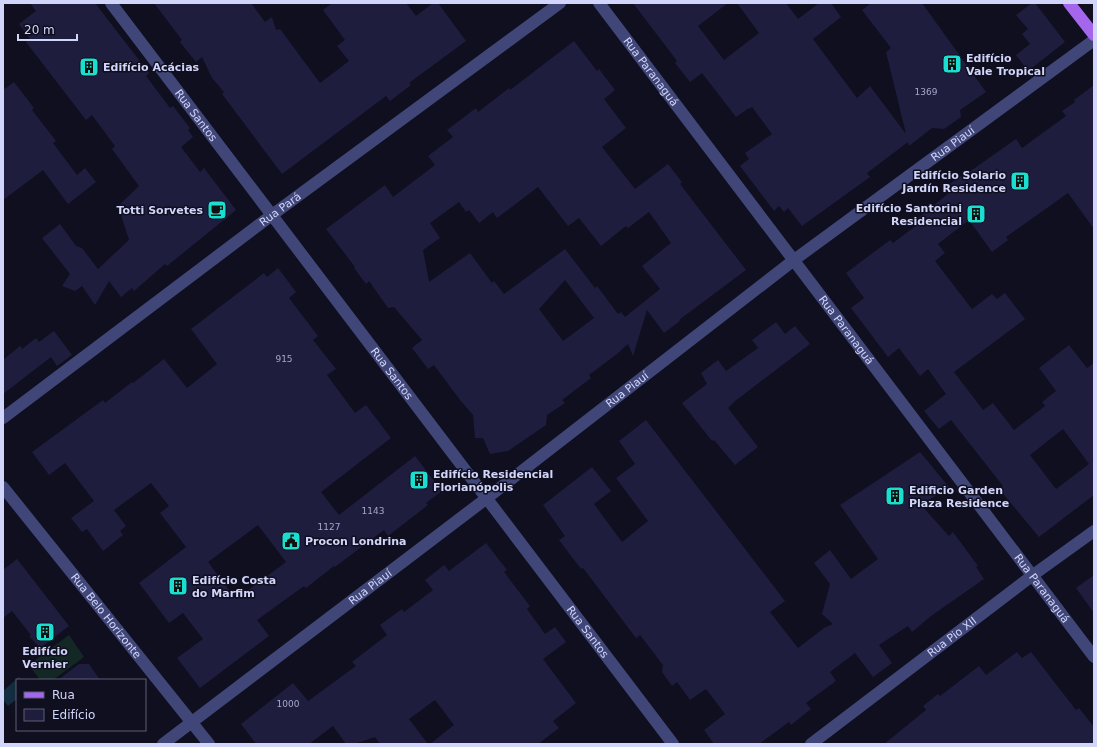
<svg xmlns="http://www.w3.org/2000/svg" width="1097" height="747" viewBox="0 0 1097 747" font-family="'DejaVu Sans',sans-serif">
<style>
.green{fill:#132824}
.water{fill:#132c3f}
.building{fill:#1e1d3e;fill-rule:evenodd}
.lines{fill:none;stroke-linecap:round;stroke-linejoin:round}
.minor{stroke:#404778;stroke-width:12}
.major{stroke:#a366ed;stroke-width:12}
.labels{text-anchor:middle;stroke-width:3;stroke-linejoin:round;paint-order:stroke}
.number-label{font-size:9px;fill:#a5a7cb}
.poi-label{font-size:11px;font-weight:bold;fill:#d2d5fa;stroke:#0f0f1f;text-anchor:start}
.street-label{font-size:11px;fill:#d2d5fa;stroke:#0f0f1f}
</style>
<rect width="100%" height="100%" fill="#0f0f1f"/>
<path class="green" d="M 69,635 L 84,657 L 53,680 L 40,680 L 29,665 Z"/>
<path class="water" d="M 19,677 L 22,680 L 17,680 L 17,699 L 8,706 L 3,700 L 3,691 Z"/>
<g class="building">
<path d="M 30,3 L 95,3 L 149,73 L 146,76 L 170,108 L 173,106 L 190,128 L 188,130 L 193,137 L 181,147 L 200,172 L 204,168 L 236,210 L 167,266 L 165,264 L 134,291 L 132,288 L 121,297 L 109,281 L 95,305 L 82,286 L 75,291 L 62,286 L 70,274 L 42,238 L 60,224 L 76,246 L 82,248 L 98,269 L 129,240 L 118,206 L 139,186 L 112,149 L 115,146 L 92,115 L 86,120 L 26,42 L 30,39 L 19,24 L 36,11 Z"/>
<path d="M 154,3 L 251,3 L 265,22 L 272,17 L 276,30 L 280,29 L 320,83 L 349,61 L 337,46 L 345,40 L 323,10 L 332,3 L 406,3 L 416,16 L 433,3 L 438,3 L 466,41 L 409,83 L 411,85 L 390,101 L 386,96 L 282,174 L 222,94 L 224,92 L 212,78 L 202,57 L 196,62 L 180,42 L 182,40 Z"/>
<path d="M 633,3 L 728,3 L 698,26 L 724,60 L 759,33 L 737,3 L 786,3 L 798,19 L 819,3 L 831,3 L 841,17 L 813,39 L 857,98 L 870,86 L 906,134 L 886,52 L 891,48 L 862,10 L 871,3 L 922,3 L 986,92 L 960,110 L 961,117 L 944,129 L 932,128 L 909,146 L 908,142 L 867,173 L 870,177 L 802,226 L 788,208 L 784,212 L 779,206 L 774,211 L 740,166 L 749,159 L 745,153 L 772,134 L 752,107 L 750,109 L 749,108 L 736,117 L 702,73 L 690,82 L 675,63 L 677,61 Z"/>
<path d="M 1032,3 L 1035,3 L 1065,42 L 1028,71 L 1016,55 L 1030,44 L 1022,34 L 1028,29 L 1016,15 Z"/>
<path d="M 574,41 L 597,71 L 599,69 L 615,90 L 604,99 L 626,128 L 602,147 L 635,189 L 668,164 L 682,182 L 680,184 L 746,270 L 679,320 L 680,321 L 664,333 L 647,310 L 633,356 L 628,344 L 617,354 L 589,375 L 591,378 L 562,400 L 565,403 L 547,415 L 546,425 L 508,451 L 490,454 L 483,438 L 475,438 L 473,415 L 460,400 L 434,365 L 428,369 L 412,348 L 422,340 L 394,307 L 388,308 L 369,281 L 366,284 L 354,268 L 355,267 L 326,229 L 385,185 L 393,197 L 435,165 L 428,156 L 453,137 L 447,130 L 476,108 L 478,112 L 509,88 L 510,90 ZM 538,187 L 568,226 L 579,218 L 601,246 L 626,226 L 628,228 L 649,212 L 671,243 L 642,266 L 660,289 L 625,317 L 621,312 L 618,314 L 597,286 L 595,288 L 565,249 L 504,294 L 494,281 L 492,283 L 470,253 L 429,282 L 423,250 L 440,238 L 430,223 L 459,202 L 466,212 L 469,210 L 479,223 L 493,212 L 497,218 ZM 565,280 L 594,318 L 563,341 L 539,309 Z"/>
<path d="M 14,82 L 34,108 L 32,110 L 56,141 L 53,143 L 77,175 L 85,168 L 96,182 L 68,204 L 43,170 L 3,200 L 3,90 Z"/>
<path d="M 1094,85 L 1094,229 L 1068,193 L 1006,237 L 1008,240 L 992,252 L 969,220 L 938,244 L 945,253 L 935,261 L 972,309 L 992,294 L 997,299 L 1005,293 L 1025,319 L 954,372 L 983,410 L 993,403 L 1014,430 L 1045,406 L 1042,402 L 1056,391 L 1039,368 L 1069,345 L 1087,368 L 1094,363 L 1094,495 L 1039,537 L 999,489 L 1003,486 L 951,420 L 939,429 L 924,411 L 946,394 L 928,369 L 920,376 L 899,348 L 888,357 L 851,308 L 864,298 L 846,273 L 890,240 L 893,243 L 921,222 L 918,218 L 949,193 L 945,187 L 961,176 L 962,177 L 1016,139 L 1022,148 L 1066,116 L 1062,111 L 1075,102 L 1074,100 ZM 1063,429 L 1089,464 L 1056,489 L 1030,455 Z"/>
<path d="M 278,268 L 296,292 L 289,298 L 318,336 L 313,340 L 336,369 L 327,375 L 355,413 L 366,405 L 391,438 L 321,492 L 339,515 L 415,456 L 442,491 L 426,503 L 428,505 L 388,536 L 384,530 L 335,567 L 334,566 L 306,588 L 304,586 L 257,620 L 269,636 L 200,688 L 177,658 L 203,639 L 183,613 L 169,623 L 139,583 L 186,547 L 160,513 L 169,506 L 151,483 L 114,510 L 126,526 L 120,531 L 123,535 L 103,551 L 87,529 L 82,532 L 71,518 L 94,501 L 65,463 L 49,475 L 32,452 L 103,400 L 105,403 L 132,382 L 133,383 L 164,359 L 187,388 L 217,364 L 191,329 L 264,273 L 267,277 ZM 258,525 L 286,562 L 236,599 L 208,562 Z"/>
<path d="M 776,322 L 785,334 L 795,326 L 810,344 L 735,401 L 728,408 L 758,447 L 735,465 L 714,440 L 712,441 L 682,403 L 707,384 L 701,373 L 718,360 L 726,371 L 758,348 L 752,340 Z"/>
<path d="M 54,331 L 72,355 L 57,366 L 51,357 L 3,394 L 3,360 L 20,346 L 22,349 L 36,338 L 39,342 Z"/>
<path d="M 646,420 L 785,601 L 770,612 L 798,648 L 824,628 L 833,624 L 822,614 L 830,584 L 814,563 L 830,550 L 851,579 L 878,559 L 840,505 L 920,452 L 949,487 L 921,505 L 949,536 L 953,532 L 978,566 L 976,567 L 984,579 L 931,616 L 912,632 L 908,626 L 879,645 L 892,663 L 873,677 L 855,653 L 830,672 L 836,681 L 806,703 L 811,709 L 791,725 L 789,722 L 759,744 L 714,744 L 704,730 L 725,714 L 706,689 L 690,700 L 677,682 L 672,686 L 662,672 L 663,665 L 640,635 L 636,638 L 583,568 L 581,569 L 559,540 L 565,536 L 543,505 L 592,467 L 611,491 L 594,504 L 622,542 L 648,521 L 616,478 L 635,464 L 619,441 Z"/>
<path d="M 486,543 L 507,570 L 504,572 L 530,606 L 527,609 L 545,634 L 555,627 L 566,642 L 543,659 L 576,703 L 553,721 L 559,728 L 538,744 L 430,744 L 454,725 L 435,700 L 409,719 L 428,744 L 380,744 L 375,737 L 354,744 L 346,744 L 333,726 L 309,744 L 256,744 L 241,724 L 293,683 L 308,701 L 356,666 L 352,662 L 387,635 L 380,625 L 402,609 L 404,612 L 433,590 L 425,580 L 444,565 L 449,571 Z"/>
<path d="M 17,559 L 69,626 L 40,648 L 29,636 L 31,635 L 12,611 L 3,618 L 3,570 Z"/>
<path d="M 1094,575 L 1094,613 L 1076,588 Z"/>
<path d="M 1017,652 L 1022,658 L 1031,652 L 1076,710 L 1079,708 L 1094,727 L 1094,744 L 884,744 L 926,710 L 923,706 L 938,694 L 940,696 L 979,666 L 986,675 Z"/>
<path d="M 79,664 L 89,664 L 100,680 L 58,680 Z"/>
</g>
<g class="lines">
<g class="minor">
<path id="s1" d="M 111,3 L 673,744"/>
<path id="s2" d="M 599,3 L 1094,657"/>
<path id="s3" d="M 3,418 L 272,215 L 560,3"/>
<path id="s4" d="M 3,487 L 209,744"/>
<path id="s5" d="M 163,744 L 487,498 L 794,260 L 1094,40"/>
<path id="s6" d="M 811,744 L 1033,575 L 1094,531"/>
</g>
<path class="major" d="M 1069,3 L 1094,35"/>
</g>
<defs>
<g id="building-square" transform="scale(1)"><rect x="-9" y="-9" width="18" height="18" rx="4" fill="#1adecf" stroke="#0f0f1f"/><path d="M-4-6H4V6H1V3H-1V6H-4ZM-2.5-4.3h1.7v1.8h-1.7ZM.8-4.3h1.7v1.8H.8ZM-2.5-1h1.7V.8h-1.7ZM.8-1h1.7V.8H.8Z" fill="#111"/></g>
<g id="cafe-square" transform="scale(1)"><rect x="-9" y="-9" width="18" height="18" rx="4" fill="#1adecf" stroke="#0f0f1f"/><path d="M-5.5-4.5H6V0H3Q3 3.5 0 3.5H-2.5Q-5.5 3.5-5.5 0ZM3-3.2v2h1.7v-2ZM-6 4.5H4V6H-6Z" fill="#111"/></g>
<g id="civic-square" transform="scale(1)"><rect x="-9" y="-9" width="18" height="18" rx="4" fill="#1adecf" stroke="#0f0f1f"/><path d="M-.6-6.5H3V-4.5H.6V-3L4-1V1h2V6H-6V1h2V-1L-.6-3ZM-1.2 2.5V6h2.4V2.5Z" fill="#111"/></g>
</defs>
<g fill-rule="evenodd">
<use href="#building-square" x="952" y="64"/>
<use href="#building-square" x="89" y="67"/>
<use href="#building-square" x="1020" y="181"/>
<use href="#cafe-square" x="217" y="210"/>
<use href="#building-square" x="976" y="214"/>
<use href="#building-square" x="419" y="480"/>
<use href="#building-square" x="895" y="496"/>
<use href="#civic-square" x="291" y="541"/>
<use href="#building-square" x="178" y="586"/>
<use href="#building-square" x="45" y="632"/>
</g>
<g class="labels">
<g class="number-label">
<text x="926" y="95">1369</text>
<text x="284" y="362">915</text>
<text x="373" y="514">1143</text>
<text x="329" y="530">1127</text>
<text x="288" y="707">1000</text>
</g>
<g class="poi-label">
<text x="966" y="62">Edifício<tspan x="966" dy="13">Vale Tropical</tspan></text>
<text x="103" y="71">Edifício Acácias</text>
<text x="1006" y="179" text-anchor="end">Edifício Solario<tspan x="1006" dy="13">Jardín Residence</tspan></text>
<text x="962" y="212" text-anchor="end">Edifício Santorini<tspan x="962" dy="13">Residencial</tspan></text>
<text x="203" y="214" text-anchor="end">Totti Sorvetes</text>
<text x="433" y="478">Edifício Residencial<tspan x="433" dy="13">Florianópolis</tspan></text>
<text x="909" y="494">Edificio Garden<tspan x="909" dy="13">Plaza Residence</tspan></text>
<text x="305" y="545">Procon Londrina</text>
<text x="192" y="584">Edifício Costa<tspan x="192" dy="13">do Marfim</tspan></text>
<text x="45" y="655" text-anchor="middle">Edifício<tspan x="45" dy="13">Vernier</tspan></text>
</g>
<g class="street-label">
<text dy="4" stroke="none"><textPath href="#s2" startOffset="86">Rua Paranaguá</textPath></text>
<text dy="4" stroke="none"><textPath href="#s1" startOffset="141">Rua Santos</textPath></text>
<text dy="4" stroke="none"><textPath href="#s5" startOffset="992">Rua Piauí</textPath></text>
<text dy="4" stroke="none"><textPath href="#s3" startOffset="347">Rua Pará</textPath></text>
<text dy="4" stroke="none"><textPath href="#s2" startOffset="410">Rua Paranaguá</textPath></text>
<text dy="4" stroke="none"><textPath href="#s1" startOffset="465">Rua Santos</textPath></text>
<text dy="4" stroke="none"><textPath href="#s5" startOffset="584">Rua Piauí</textPath></text>
<text dy="4" stroke="none"><textPath href="#s5" startOffset="260">Rua Piauí</textPath></text>
<text dy="4" stroke="none"><textPath href="#s2" startOffset="734">Rua Paranaguá</textPath></text>
<text dy="4" stroke="none"><textPath href="#s4" startOffset="165">Rua Belo Horizonte</textPath></text>
<text dy="4" stroke="none"><textPath href="#s1" startOffset="789">Rua Santos</textPath></text>
<text dy="4" stroke="none"><textPath href="#s6" startOffset="177">Rua Pio XII</textPath></text>
</g>
</g>
<rect width="1097" height="747" fill="none" stroke="#d2d5fa" stroke-width="8"/>
<rect x="16" y="679" width="130" height="52" fill="#0f0f1f" stroke="#5d5e77"/>
<rect x="24" y="692" width="20" height="6" fill="#a366ed" stroke="#5d5e77"/>
<text x="52" y="699" font-size="12" fill="#d2d5fa">Rua</text>
<rect x="24" y="709" width="20" height="12" fill="#1e1d3e" stroke="#5d5e77"/>
<text x="52" y="719" font-size="12" fill="#d2d5fa">Edifício</text>
<path d="M18 34v6h59v-6" fill="none" stroke="#d2d5fa" stroke-width="2"/>
<text x="24" y="34" font-size="12" fill="#d2d5fa" stroke="#0f0f1f" stroke-width="3" paint-order="stroke">20 m</text>
</svg>
